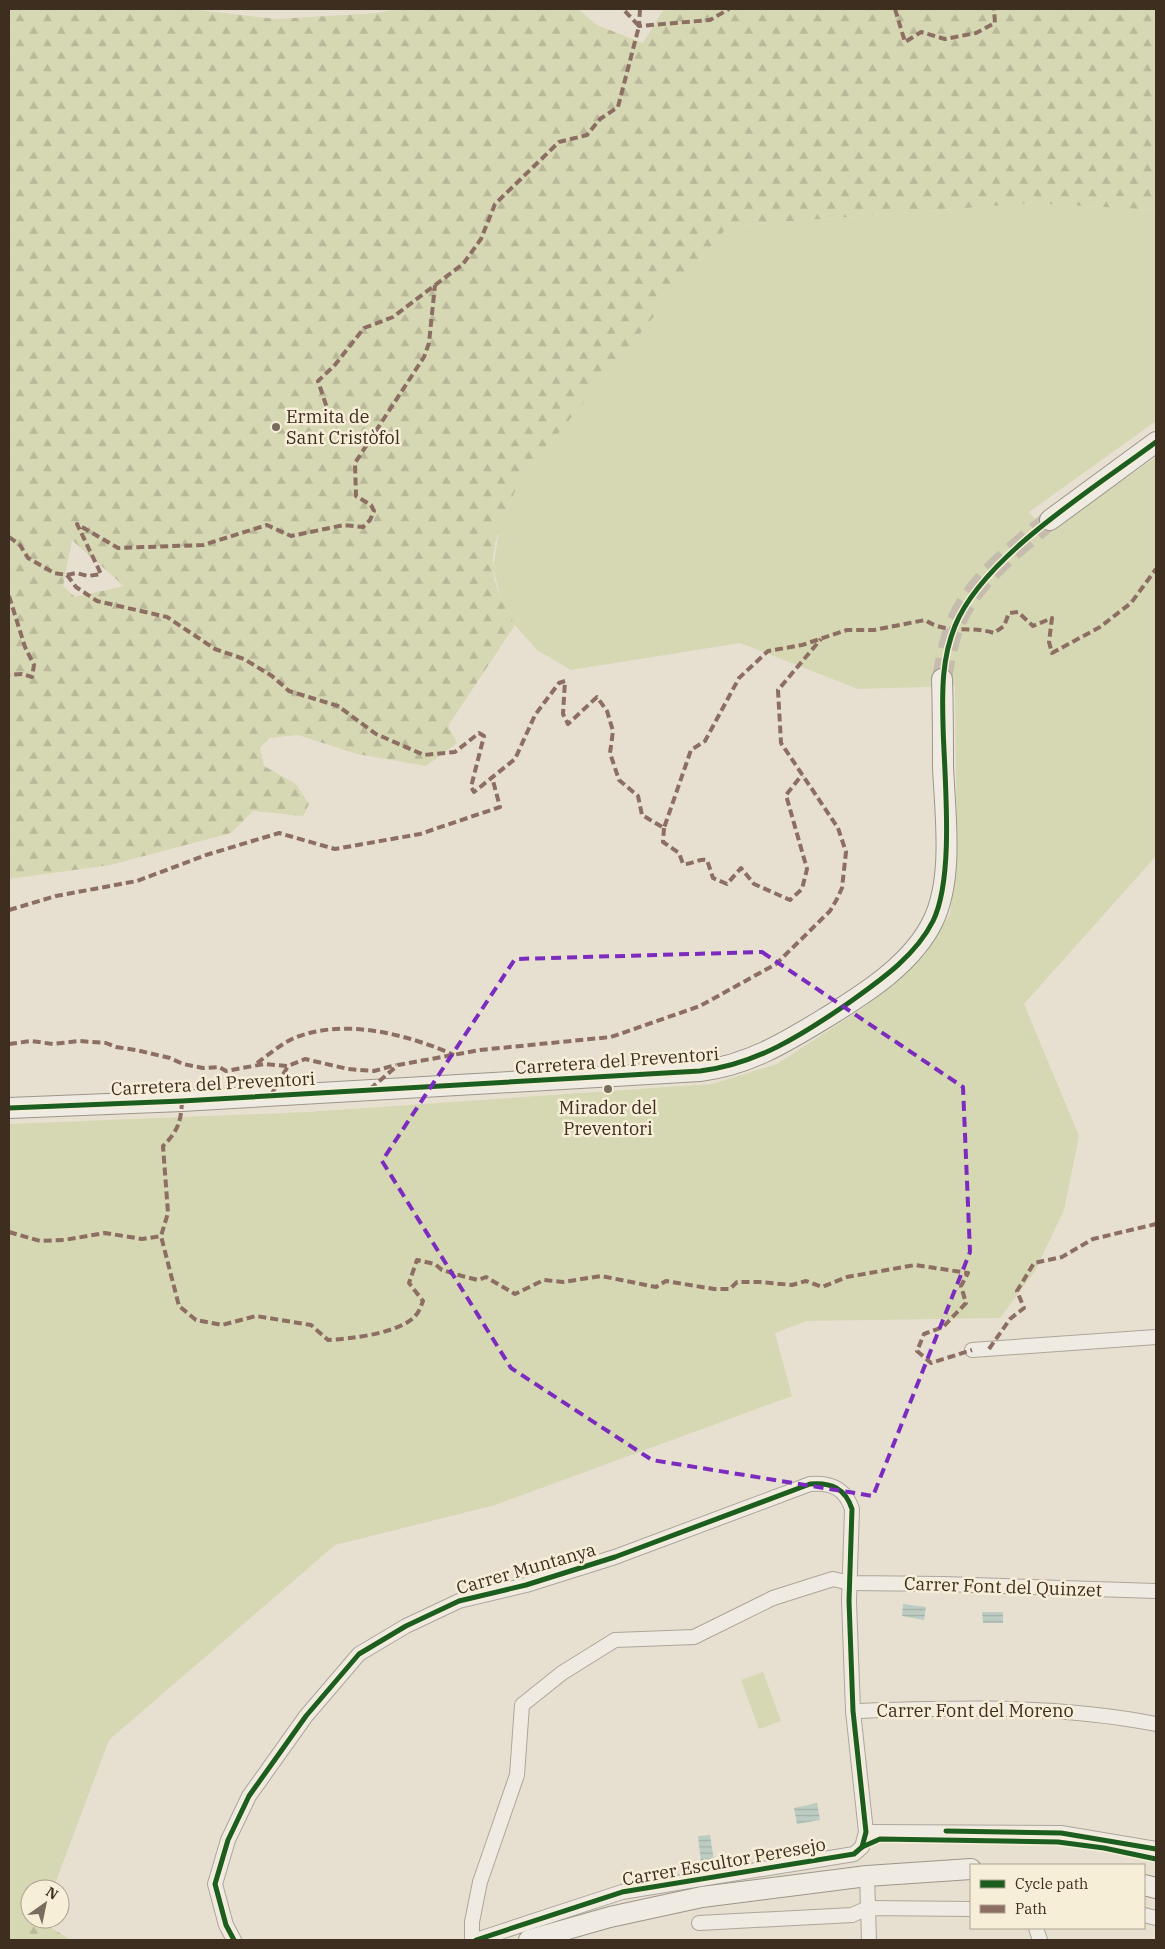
<svg xmlns="http://www.w3.org/2000/svg" width="1165" height="1949" viewBox="0 0 1165 1949" font-family="'IBM Plex Serif',serif">
<style>
.green{fill:#d6d7b3}
.forest{fill:url(#forest-firs);fill-rule:evenodd}
.water{fill:url(#water-rules)}
.lines{fill:none;stroke-linecap:round;stroke-linejoin:round}
.secondary-tunnel{stroke:#c5bcae;stroke-width:20;stroke-dasharray:20 10;stroke-linecap:butt}
.street-casing{stroke:#ada599;stroke-width:16}
.secondary-casing{stroke:#9c958a;stroke-width:22}
.street{stroke:#efebe3;stroke-width:14}
.secondary{stroke:#efebe3;stroke-width:20}
.quiet{stroke:#8d6e63;stroke-width:4;stroke-dasharray:8 4;stroke-linecap:butt}
.cycleway-casing{stroke:#f7eed8;stroke-width:8}
.cycleway{stroke:#1b5e20;stroke-width:5}
.marked{fill:none;stroke:#7b2cbf;stroke-width:4;stroke-dasharray:10 6;stroke-linejoin:round}
.poi-dot{fill:#786c5e;stroke:#f7eed8;stroke-width:2}
.labels{text-anchor:middle;stroke-width:5;stroke-linejoin:round;paint-order:stroke}
.poi-label{font-size:18px;fill:#3d2e20;stroke:#f7eed8;text-anchor:start}
.street-label{font-size:18px;fill:#3d2e20;stroke:#f7eed8}
</style>
<defs>
<pattern id="forest-firs" width="22" height="20" patternUnits="userSpaceOnUse" patternTransform="scale(1.25)"><rect width="22" height="20" fill="#d6d7b3"/><path d="M5 1l3.5 6h-7zM16 11l3.5 6h-7z" fill="#b9b99a"/></pattern>
<pattern id="water-rules" width="6" height="5" patternUnits="userSpaceOnUse" patternTransform="scale(1.25)"><rect width="6" height="5" fill="#bcccc2"/><path d="M0 2.5h6" fill="none" stroke="#a2b0a6"/></pattern>
</defs>
<rect width="100%" height="100%" fill="#e7e0d1"/>
<g class="green">
<path d="M 1031,203 L 1156,210 L 1156,421 L 1029,512 L 1047,533 L 1156,457 L 1156,856 L 1024,1004 L 1079,1136 L 1064,1210 L 1035,1271 L 1000,1318 L 807,1321 L 775,1333 L 792,1396 L 495,1505 L 335,1545 L 109,1740 L 53,1889 L 30,1889 L 30,1919 L 48,1919 L 46,1940 L 9,1940 L 9,1124 L 307,1112 L 712,1084 L 777,1064 L 866,1006 L 925,955 L 950,914 L 957,856 L 955,686 L 858,689 L 740,643 L 571,670 L 537,650 L 515,625 L 502,603 L 493,568 L 500,525 L 521,479 L 728,226 Z"/>
<path d="M 763,1672 L 781,1721 L 759,1729 L 741,1680 Z"/>
</g>
<g class="forest">
<path d="M 9,9 L 190,9 L 276,19 L 378,13 L 396,9 L 578,9 L 597,25 L 643,43 L 664,9 L 1156,9 L 1156,210 L 1031,203 L 728,226 L 521,479 C 509,505 491,539 493,568 C 494,588 506,608 515,625 L 448,726 L 457,743 L 426,766 L 357,754 L 298,735 L 269,738 L 260,748 L 264,766 L 296,784 L 309,804 L 303,816 L 253,811 L 231,833 L 110,865 L 9,879 ZM 72,540 L 124,586 L 75,597 L 63,586 Z"/>
<path d="M 45,1924 L 71,1940 L 14,1940 L 13,1933 L 16,1927 Z"/>
</g>
<g class="water">
<path d="M 903,1604 L 926,1607 L 924,1620 L 902,1616 Z"/>
<path d="M 982,1612 L 1003,1612 L 1003,1623 L 983,1623 Z"/>
<path d="M 817,1803 L 820,1820 L 797,1824 L 794,1808 Z"/>
<path d="M 710,1835 L 714,1861 L 701,1862 L 698,1836 Z"/>
</g>
<g class="lines">
<path class="secondary-tunnel" d="M 942,679 C 945,661 948,644 954,627 C 972,581 1014,550 1050,520"/>
<g class="street-casing">
<g id="street">
<path d="M 972,1350 L 1156,1337"/>
<path d="M 853,1711 C 954,1708 1056,1704 1156,1724"/>
<path d="M 866,1832 L 1061,1833 L 1156,1849"/>
<path d="M 867,1876 L 869,1940"/>
<path d="M 1144,1915 L 1156,1918"/>
<path d="M 699,1923 L 852,1915 L 868,1908 L 971,1909"/>
<path d="M 1036,1928 L 1040,1940"/>
<path d="M 234,1940 L 226,1925 L 215,1884 L 228,1840 L 249,1796 L 306,1716 L 359,1654 L 406,1626 L 459,1601 L 526,1585 L 615,1557 L 810,1484 C 831,1482 845,1488 852,1509 L 849,1601 L 853,1711 L 866,1832 L 862,1847 L 854,1854 L 622,1892 L 476,1940"/>
<path d="M 472,1940 L 472,1922 L 480,1882 L 517,1775 L 522,1705 L 562,1673 L 615,1640 L 694,1637 L 773,1598 L 833,1579 L 850,1583 L 943,1584 L 1156,1591"/>
</g>
</g>
<g class="secondary-casing">
<g id="secondary">
<path d="M 1050,520 L 1156,442"/>
<path d="M 9,1108 L 182,1101 L 700,1071 C 749,1065 786,1042 827,1017 C 866,993 913,963 933,921 C 954,878 945,813 943,767 C 943,737 943,708 942,679"/>
<path d="M 1144,1885 L 1156,1888"/>
<path d="M 529,1940 L 610,1917 L 702,1897 L 867,1876 L 971,1869"/>
</g>
</g>
<use href="#street" class="street"/>
<use href="#secondary" class="secondary"/>
<g class="quiet">
<path d="M 640,9 L 639,26 L 710,20 L 729,9"/>
<path d="M 895,9 L 905,42 L 921,32 L 945,39 L 976,33 L 995,23 L 994,9"/>
<path d="M 300,424 L 321,418 L 327,408 L 318,381 L 334,366 L 364,328 L 393,317 L 463,264 L 481,239 L 495,204 L 559,142 L 587,135 L 600,119 L 618,107 L 639,26 L 623,9"/>
<path d="M 9,537 L 20,545 L 28,558 L 54,573 L 67,575 L 76,573 L 88,576 L 101,574 L 77,524 L 118,548 L 203,545 L 267,525 L 291,536 L 344,525 L 363,527 L 370,520 L 374,511 L 371,505 L 356,496 L 355,463 L 424,357 L 429,343 L 435,285"/>
<path d="M 67,575 L 76,587 L 97,601 L 167,617 L 215,649 L 244,659 L 272,676 L 289,691 L 338,706 L 376,734 L 424,755 L 455,752 L 479,733 L 484,736 L 471,787 L 474,792 L 515,759 L 535,715 L 559,683 L 565,681 L 563,714 L 568,724 L 597,697 L 607,711 L 613,731 L 610,753 L 619,780 L 638,796 L 642,815 L 664,828 L 691,750 L 705,741 L 739,678 L 768,651 L 802,645 L 847,630 L 874,630 L 925,620 C 947,635 969,625 994,633 L 1004,626 L 1009,613 L 1018,612 L 1033,626 L 1052,618 L 1049,642 L 1052,653 L 1100,627 L 1131,603 L 1156,569"/>
<path d="M 9,596 L 25,647 L 34,665 L 32,677 L 22,674 L 9,675"/>
<path d="M 664,828 L 663,842 L 679,853 L 683,864 C 692,865 699,858 707,860 L 713,878 L 727,884 L 741,868 L 754,884 L 790,900 L 802,889 L 807,869 L 786,795 L 802,775"/>
<path d="M 9,910 L 56,896 L 137,881 L 206,855 L 279,833 L 335,849 L 420,834 L 500,807 L 492,777"/>
<path d="M 9,1044 L 31,1041 L 53,1044 L 79,1041 L 106,1043 L 116,1047 L 136,1050 L 170,1058 L 183,1064 L 203,1068 L 219,1067 L 226,1071 L 264,1064 L 288,1066 L 305,1059 L 348,1069 L 374,1071 L 396,1065"/>
<path d="M 257,1063 C 268,1055 280,1045 292,1039 C 342,1017 407,1034 454,1055"/>
<path d="M 370,1089 L 398,1065 L 480,1050 L 611,1037 L 700,1006 L 776,964 L 830,911 L 837,899 L 842,888 L 846,852 L 838,828 L 781,743 L 778,690 L 821,639"/>
<path d="M 271,1095 L 288,1066"/>
<path d="M 182,1101 C 181,1122 178,1131 163,1146 L 168,1213 L 161,1236 L 179,1306 L 196,1320 L 222,1325 L 256,1316 L 311,1325 L 328,1340 C 350,1339 402,1333 416,1315 C 419,1312 421,1306 423,1301 L 409,1283 L 417,1260 L 435,1264 L 442,1270 L 462,1276 L 478,1280 L 486,1277 L 515,1294 L 544,1280 L 563,1282 L 601,1276 L 656,1287 L 666,1281 L 714,1289 L 730,1289 L 737,1282 L 760,1282 L 792,1285 L 806,1281 L 822,1287 L 847,1277 L 915,1265 L 968,1273 L 961,1286 L 966,1303 L 943,1327 L 924,1334 L 917,1351 L 931,1363 L 972,1350"/>
<path d="M 9,1232 L 40,1241 L 64,1240 L 105,1233 L 142,1239 L 161,1236"/>
<path d="M 989,1349 L 1010,1319 L 1024,1308 L 1017,1291 L 1034,1263 L 1062,1257 L 1093,1239 L 1156,1224"/>
</g>
<g class="cycleway-casing">
<g id="cycleway">
<path d="M 9,1108 L 182,1101 L 700,1071 C 755,1065 802,1035 847,1004 C 879,981 915,957 933,921 C 955,876 944,775 943,724 C 942,690 942,658 955,626 C 983,556 1096,487 1156,442"/>
<path d="M 946,1831 L 1061,1833 L 1156,1849"/>
<path d="M 234,1940 L 226,1925 L 215,1884 L 228,1840 L 249,1796 L 306,1716 L 359,1654 L 406,1626 L 459,1601 L 526,1585 L 615,1557 L 810,1484 C 831,1482 845,1488 852,1509 L 849,1601 L 853,1711 L 866,1832 L 862,1847"/>
<path d="M 476,1940 L 622,1892 L 854,1854 L 862,1847 L 880,1839 L 1058,1842 L 1104,1848 L 1156,1859"/>
</g>
</g>
<use href="#cycleway" class="cycleway"/>
</g>
<path class="marked" d="M 762,952 L 963,1087 L 970,1252 L 873,1496 L 652,1460 L 511,1368 L 382,1161 L 515,959 Z"/>
<g class="poi-dot">
<circle cx="276" cy="427" r="5"/>
<circle cx="608" cy="1089" r="5"/>
</g>
<g class="labels">
<g class="poi-label">
<text x="286" y="423">Ermita de<tspan x="286" dy="21">Sant Cristòfol</tspan></text>
<text x="608" y="1114" text-anchor="middle">Mirador del<tspan x="608" dy="21">Preventori</tspan></text>
</g>
<g class="street-label">
<text transform="translate(617 1061) rotate(-4)" y="6">Carretera del Preventori</text>
<text transform="translate(213 1084) rotate(-3)" y="6">Carretera del Preventori</text>
<text transform="translate(526 1569) rotate(-16)" y="6">Carrer Muntanya</text>
<text transform="translate(1003 1587) rotate(2)" y="6">Carrer Font del Quinzet</text>
<text x="975" y="1717">Carrer Font del Moreno</text>
<text transform="translate(724 1862) rotate(-10)" y="6">Carrer Escultor Peresejo</text>
</g>
</g>
<rect width="1165" height="1949" fill="none" stroke="#3d2e20" stroke-width="20"/>
<rect x="970" y="1864" width="175" height="65" fill="#f7eed8" stroke="#ada18e"/>
<rect x="980" y="1880" width="25" height="8" fill="#1b5e20" stroke="#ada18e"/>
<text x="1015" y="1889" font-size="15" fill="#3d2e20">Cycle path</text>
<rect x="980" y="1905" width="25" height="8" fill="#8d6e63" stroke="#ada18e"/>
<text x="1015" y="1914" font-size="15" fill="#3d2e20">Path</text>
<g transform="translate(45 1904) rotate(33)"><circle r="24" fill="#f7eed8" stroke="#ada18e"/>
<path d="M0-4L9 19L0 12L-9 19Z" fill="#786c5e"/>
<text y="-8" font-size="14" font-weight="bold" text-anchor="middle" fill="#3d2e20">N</text>
</g>
</svg>
